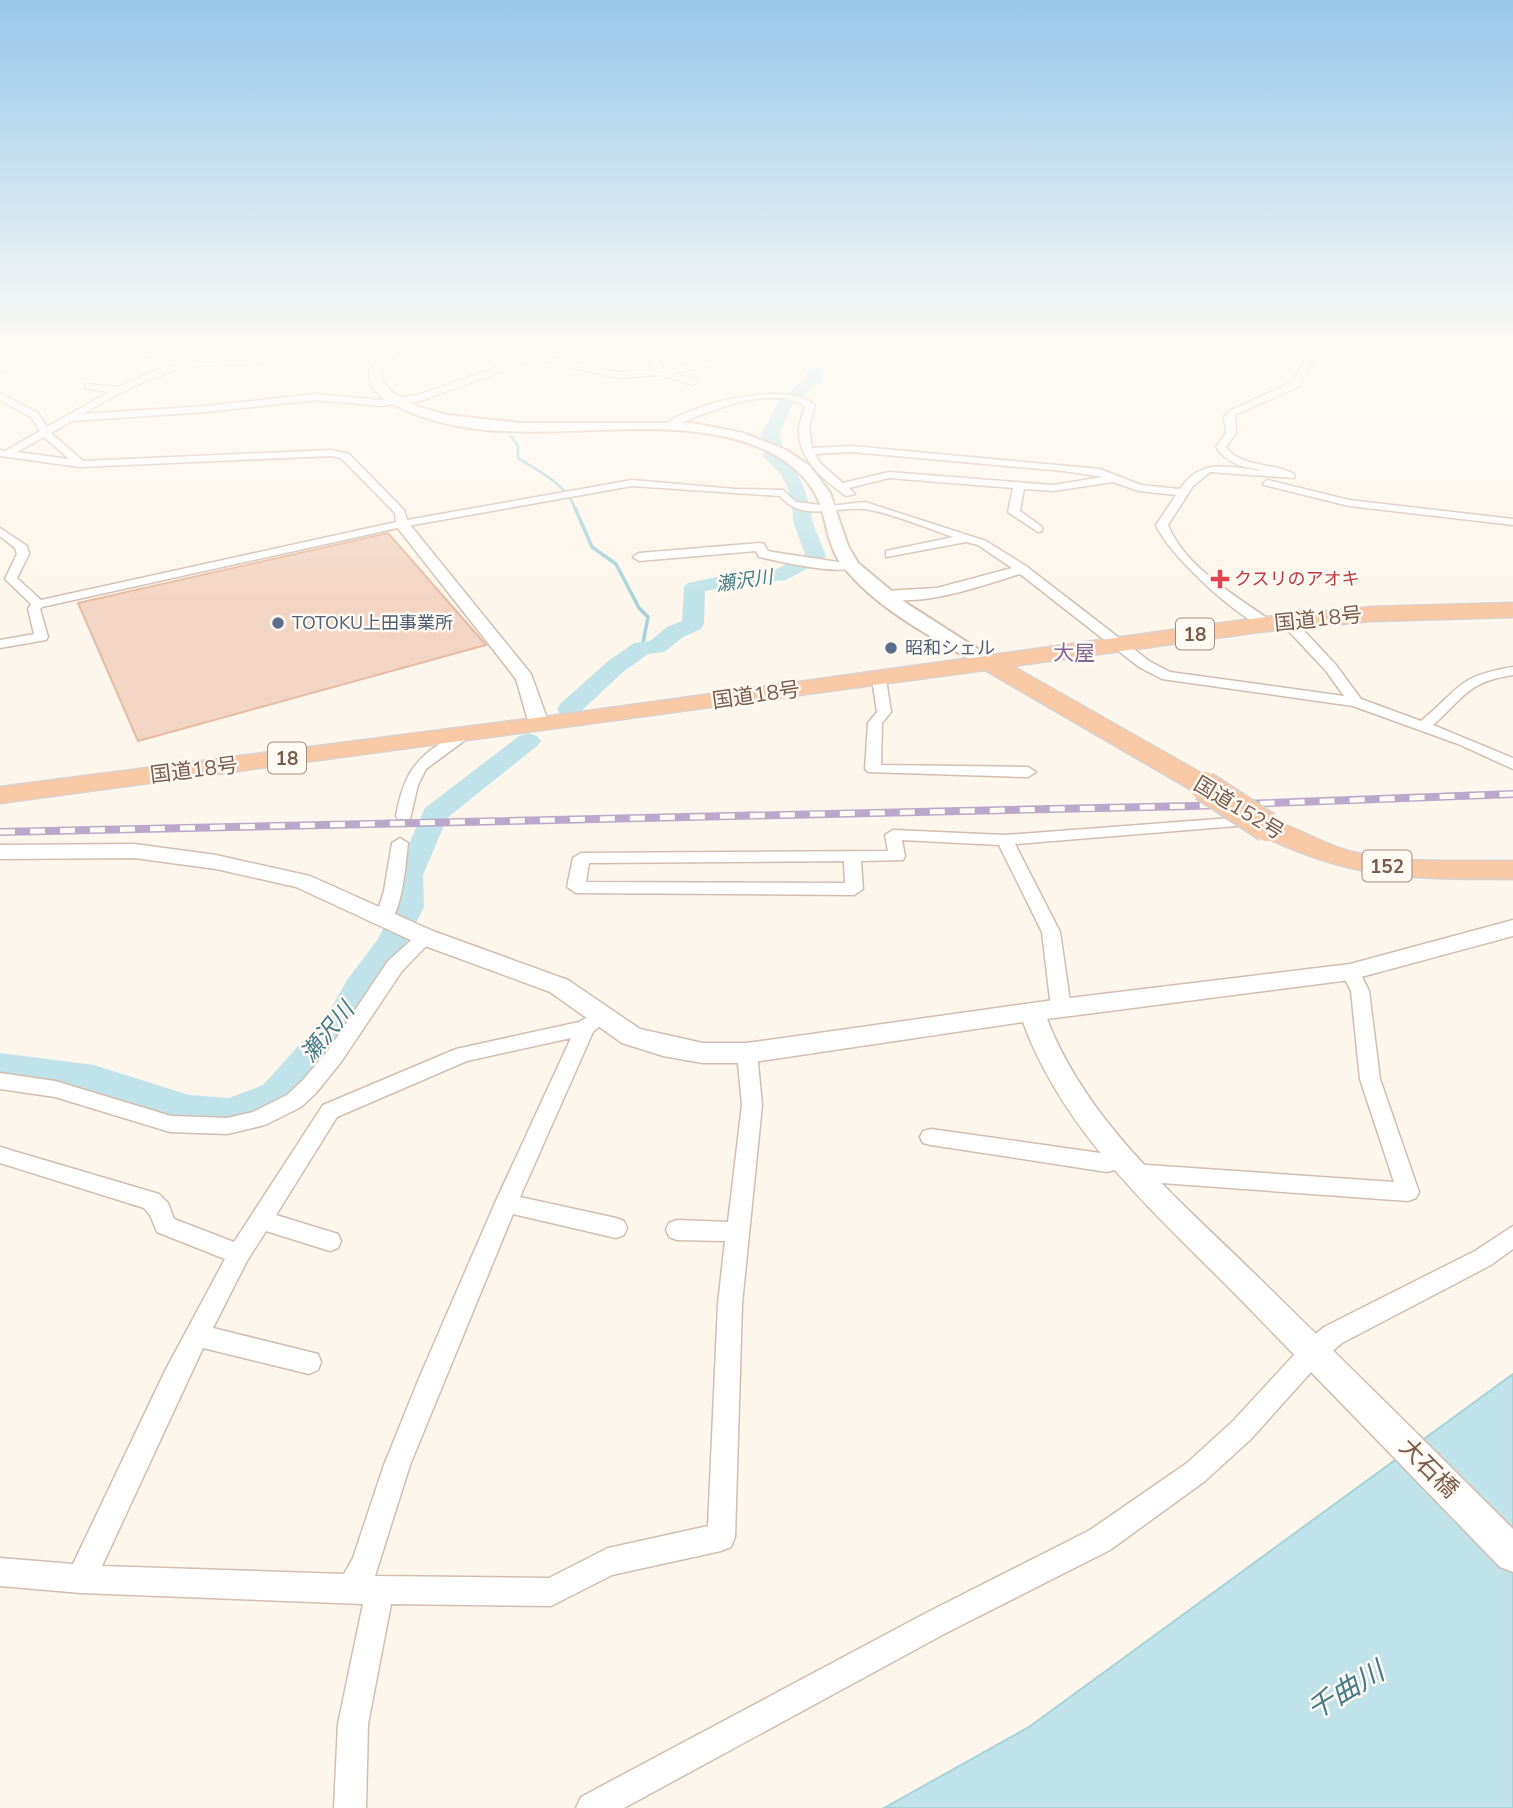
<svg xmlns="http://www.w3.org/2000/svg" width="1513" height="1808" viewBox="0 0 1513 1808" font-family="'Nunito Sans','Noto Sans JP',sans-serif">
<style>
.water{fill:#bfe3e8;stroke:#a5d3da;stroke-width:2}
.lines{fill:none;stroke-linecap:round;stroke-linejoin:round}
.stream-far1{stroke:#a5d3da;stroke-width:2.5}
.stream{stroke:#a5d3da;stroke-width:3.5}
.river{fill:#bfe3e8;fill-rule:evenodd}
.building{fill:#f3d5c3;stroke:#e6bba3;stroke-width:2}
.minor-casing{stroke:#d1beb0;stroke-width:3}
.tertiary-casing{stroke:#d1beb0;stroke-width:3}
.secondary-casing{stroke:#d6c0b0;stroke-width:4}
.trunk-casing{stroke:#dad1cd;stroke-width:3}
.minor{fill:#fff;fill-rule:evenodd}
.tertiary{fill:#fff;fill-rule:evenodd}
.secondary{fill:#fff;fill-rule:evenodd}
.trunk{fill:#f9c8a4;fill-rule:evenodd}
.rail-casing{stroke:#b9a8c9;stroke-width:8}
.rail{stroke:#fffaf3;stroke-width:5;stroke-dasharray:15;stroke-linecap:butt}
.trunk-bridge-casing{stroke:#dad1cd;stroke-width:32;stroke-linecap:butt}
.trunk-bridge{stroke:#f9c8a4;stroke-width:28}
.health-dot{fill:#e0444e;stroke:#fffaf3;stroke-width:2.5}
.service-dot{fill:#5c6f8a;stroke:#fffaf3;stroke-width:2.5}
.labels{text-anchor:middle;stroke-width:5;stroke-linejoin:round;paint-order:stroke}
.far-health-label{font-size:18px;fill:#be3a42;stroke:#fffaf3;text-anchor:start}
.far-service-label{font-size:18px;fill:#4e5e75;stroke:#fffaf3;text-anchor:start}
.far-water-label{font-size:19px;font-style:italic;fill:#437c86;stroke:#fffaf3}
.shield{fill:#fffaf3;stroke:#a28b7f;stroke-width:2}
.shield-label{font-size:19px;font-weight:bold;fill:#7a5c4d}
.street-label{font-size:21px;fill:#7a5c4d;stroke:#fffaf3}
.far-quarter-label{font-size:21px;fill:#846695;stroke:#fffaf3}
.water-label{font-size:23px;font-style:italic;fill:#437c86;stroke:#fffaf3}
.near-street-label{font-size:24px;fill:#7a5c4d;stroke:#fffaf3}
.near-water-label{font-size:28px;font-style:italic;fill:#437c86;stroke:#fffaf3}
</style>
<rect width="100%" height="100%" fill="#fdf6ec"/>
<path class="water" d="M 1513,1374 L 1513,1808 L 884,1808 L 1029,1727 Z"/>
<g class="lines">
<path class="stream-far1" d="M 511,436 L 518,446 L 518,458 C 540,472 566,484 576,510"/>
<path class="stream" d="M 575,508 L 592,547 L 616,564 L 639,608 L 648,617 L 642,648"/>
<g class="river">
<path d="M 771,347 L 796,347 L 788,352 L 804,358 L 821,370 L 822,381 L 792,405 L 779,435 L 783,448 L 781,455 C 802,474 807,492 812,519 C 815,531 822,544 826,556 L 823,560 L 786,580 L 741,584 L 705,591 L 704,624 L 701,629 L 683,637 L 664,652 L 648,654 L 623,672 L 578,714 L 569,716 L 560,714 L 557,709 L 560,704 L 607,662 L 634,643 L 650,641 L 667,627 L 682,621 L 684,587 L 688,583 L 741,572 L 775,570 L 805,554 L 793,521 L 792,500 L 787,486 L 781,474 L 763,456 L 765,448 L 761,435 L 780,399 L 806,379 L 806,372 L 768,354 L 766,351 Z"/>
<path d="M 528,733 L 537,736 L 541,741 L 537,746 L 447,818 L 423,875 L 424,907 L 406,943 L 371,993 L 353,1028 L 287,1103 L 231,1126 L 189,1123 L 93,1091 L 0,1079 L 0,1053 L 94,1065 L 189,1095 L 229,1098 L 263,1085 L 329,1012 L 347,980 L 378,939 L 394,907 L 395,875 L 425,808 L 519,736 Z"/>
</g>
</g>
<path class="building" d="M 388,533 L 486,645 L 138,741 L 78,603 Z"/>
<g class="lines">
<g class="minor-casing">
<g id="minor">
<path d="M 21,347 L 93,347 L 156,351 L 160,354 L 156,357 L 67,351 L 24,353 L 0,373 L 0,365 L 13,354 L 0,355 L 0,349 Z"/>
<path d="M 278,347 L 288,347 C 265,369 236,364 207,365 C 194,365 177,369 165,374 C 136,383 109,399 83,414 L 206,406 L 316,394 L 380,400 L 418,395 L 554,347 L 567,347 L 545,356 L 618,372 L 657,370 L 636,347 L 649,348 L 665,369 L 712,361 L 716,364 L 674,373 L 696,380 L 698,382 L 693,385 L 662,375 L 618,378 L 536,359 L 420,401 L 380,406 L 316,400 L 206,412 L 72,421 L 51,433 L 83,461 L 331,450 L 349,454 L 404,510 L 407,520 L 632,480 L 735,489 L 783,490 L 796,502 L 829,506 L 865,502 L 986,541 L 1026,566 L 1149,661 L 1170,672 L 1344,696 L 1326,671 L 1283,625 L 1281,622 L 1288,618 L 1293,619 L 1336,665 L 1361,699 L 1421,721 C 1461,688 1457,676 1513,667 L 1513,675 C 1467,682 1465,697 1433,725 L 1513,758 L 1513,769 L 1458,744 L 1353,706 L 1162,679 L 1139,667 L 1020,574 C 978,587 925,607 881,598 L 879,595 L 885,591 L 937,588 L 1012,568 L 978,545 L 966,542 L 886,557 L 886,551 L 953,537 C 932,530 883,510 863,509 C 834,507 801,522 780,496 L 632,486 L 402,527 L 42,607 L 40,609 L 48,637 L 46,640 L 0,648 L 0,640 L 34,634 L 28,609 L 31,604 L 5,579 L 17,554 L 15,548 L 0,536 L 0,528 L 27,546 L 29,554 L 17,578 L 41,600 L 396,522 L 395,513 L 341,458 L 331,456 L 80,467 L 0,456 L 0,450 L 5,451 L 40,431 L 31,417 L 0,400 L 0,393 L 38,413 L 47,427 L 109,392 L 85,388 L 85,384 L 118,387 L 160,369 L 205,359 L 232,361 L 253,359 ZM 44,437 L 69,459 L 17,452 Z"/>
<path d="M 1312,347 L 1320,347 L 1300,386 L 1235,415 L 1236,433 L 1226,447 C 1241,468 1273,462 1294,474 L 1294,478 L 1210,472 L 1193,486 L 1168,525 C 1185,567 1235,595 1271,621 L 1271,627 L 1266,628 C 1238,619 1167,553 1156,525 L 1176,495 L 1139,491 L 1113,482 L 1053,491 L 1024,489 L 1020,511 L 1042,527 L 1042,531 L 1038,532 L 1008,512 L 1013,488 L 889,478 L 849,488 L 855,494 L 846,496 C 824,480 797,459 799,428 C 800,421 803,413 805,406 C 769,384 706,412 670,428 L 662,426 C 690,404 785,379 815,405 L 809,427 L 812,448 L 852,446 L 1100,469 L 1141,485 L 1180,489 C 1202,456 1230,468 1265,471 C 1244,467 1228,465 1216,447 L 1226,433 L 1224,417 L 1229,411 L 1293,382 ZM 852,452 L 1063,471 L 1103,477 L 1053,485 L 889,472 L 843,483 L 821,464 L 815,454 Z"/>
<path d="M 1268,480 L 1349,500 L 1513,519 L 1513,525 L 1349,506 L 1264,485 L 1263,483 Z"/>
<path d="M 760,543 L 764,544 L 768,551 C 780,554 853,563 857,566 C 842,577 779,561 759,557 L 756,551 L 639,561 L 633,557 L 639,553 Z"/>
<path d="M 879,675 L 886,679 L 891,712 L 882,723 L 881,765 L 1028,767 L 1036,772 L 1028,777 L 868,772 L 865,769 L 868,723 L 877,712 L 872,679 Z"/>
<path d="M 463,731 L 468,732 L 470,735 L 468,738 L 426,769 L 418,785 L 410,819 L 398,819 L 396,816 C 402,784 410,763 438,745 C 446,739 454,733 463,731 Z"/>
<path d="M 1231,818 L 1239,823 L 1237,826 L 1015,844 L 1060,932 L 1071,1008 L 1068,1013 L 1054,1013 L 1051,1008 L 1042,932 L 999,845 L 902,840 L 905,856 L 903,860 L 861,861 L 863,889 L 854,895 L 576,893 L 567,887 L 573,858 L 581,853 L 888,851 L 885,835 L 893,830 L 1005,835 ZM 844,861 L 845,883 L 586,882 L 589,863 Z"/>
<path d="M 400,838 L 408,843 C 406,861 402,921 384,926 L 375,920 L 384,891 L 392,843 Z"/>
<path d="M 425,931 L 434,937 L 431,941 L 402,971 L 341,1062 L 316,1093 L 301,1107 L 265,1125 L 227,1134 L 170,1132 L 55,1097 L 0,1089 L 0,1073 L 55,1081 L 171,1116 L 227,1118 L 253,1112 L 287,1095 L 302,1081 L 327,1052 L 388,961 L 419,933 Z"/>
<path d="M 1350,966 L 1357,967 L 1369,991 L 1380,1079 L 1419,1192 L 1416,1198 L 1408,1201 L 1134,1181 L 1126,1178 L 1123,1172 L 1126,1167 L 1107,1172 L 931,1145 L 923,1143 L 920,1137 L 923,1131 L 931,1129 L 1107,1154 L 1124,1150 L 1132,1153 L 1135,1159 L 1132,1164 L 1394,1182 L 1360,1079 L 1351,991 L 1341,972 L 1343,967 Z"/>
<path d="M 601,1009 L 608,1011 L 611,1016 L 593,1032 L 520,1197 L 616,1218 L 624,1221 L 627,1228 L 624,1235 L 616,1238 L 513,1214 L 410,1465 L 375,1576 L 549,1578 L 608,1548 L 708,1526 L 718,1304 L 725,1241 L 677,1240 L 669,1237 L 666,1230 L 669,1223 L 677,1220 L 728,1222 L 742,1105 L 737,1053 L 740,1048 L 747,1046 L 754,1048 L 757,1053 L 762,1105 L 742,1304 L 735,1537 L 731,1547 L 721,1551 L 612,1575 L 551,1606 L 391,1604 L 368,1724 L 366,1808 L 334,1808 L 338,1724 L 363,1604 L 81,1593 L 0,1586 L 0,1558 L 73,1564 L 165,1371 L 225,1259 L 157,1232 L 150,1215 L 144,1208 L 0,1163 L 0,1147 L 159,1194 L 168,1203 L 174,1219 L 234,1242 L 323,1105 L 456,1049 L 579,1022 ZM 571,1038 L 495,1203 L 420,1376 L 384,1465 L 353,1558 L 344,1574 L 102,1566 L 203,1348 L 309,1374 L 318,1370 L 321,1362 L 318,1354 L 213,1328 L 247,1261 L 266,1231 L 330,1251 L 338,1248 L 341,1241 L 338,1234 L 276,1215 L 337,1117 L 467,1061 Z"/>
<path d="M 1513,1226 L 1513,1249 L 1491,1265 L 1342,1343 L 1322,1360 L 1251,1439 L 1205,1481 L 1110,1550 L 946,1633 L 624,1808 L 576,1808 L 581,1797 L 926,1613 L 1090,1530 L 1187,1463 L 1233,1421 L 1304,1344 L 1324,1327 L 1475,1251 Z"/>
</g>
</g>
<g class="tertiary-casing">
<g id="tertiary">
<path d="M 402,520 L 407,521 L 531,674 L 549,724 L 546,728 L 532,728 L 529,724 L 516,679 L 397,527 L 395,524 L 397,521 Z"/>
<path d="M 134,844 L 216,855 L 310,876 L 433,931 L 568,980 L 640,1029 L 703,1043 L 747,1043 L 1061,999 L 1350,964 L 1513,920 L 1513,936 L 1350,980 L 1047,1019 C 1088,1125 1181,1201 1260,1279 C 1345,1362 1429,1445 1513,1529 L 1513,1572 L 1500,1567 C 1415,1479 1330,1392 1245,1304 C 1162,1219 1065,1137 1023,1022 L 747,1063 L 703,1063 L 663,1056 L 622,1043 L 550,992 L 417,943 L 296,887 L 216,869 L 134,858 L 0,859 L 0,845 Z"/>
</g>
</g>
<g class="secondary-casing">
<path id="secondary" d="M 390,347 L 403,347 L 385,366 L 381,376 L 383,382 L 393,393 L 419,407 L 447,415 L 521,423 L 692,423 L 743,433 L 786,450 L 810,466 L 830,493 L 848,546 L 858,563 L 906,603 L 1001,664 L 998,668 L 984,668 C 937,639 882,613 846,570 C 829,551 828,529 821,507 C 805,461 755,441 711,434 C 607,416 489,456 391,403 C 379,396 367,386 370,370 Z"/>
</g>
<g class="trunk-casing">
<g id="trunk">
<path d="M 1513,603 L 1513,617 L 1372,621 L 1266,631 L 1012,666 L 1213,780 L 1217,786 L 1213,792 L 1204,794 L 1195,792 L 985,670 L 0,803 L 0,787 L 574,713 L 1266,617 L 1372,607 Z"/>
<path d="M 1267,819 C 1296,826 1322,845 1352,852 C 1404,865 1460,860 1513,861 L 1513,879 C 1410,878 1353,881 1257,833 L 1253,827 L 1257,821 Z"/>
</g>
</g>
<use href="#minor" class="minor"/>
<use href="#tertiary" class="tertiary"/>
<use href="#secondary" class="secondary"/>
<use href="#trunk" class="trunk"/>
<g class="rail-casing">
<path id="rail" d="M 0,832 L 1193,806 L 1513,794"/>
</g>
<use href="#rail" class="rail"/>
<g class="trunk-bridge-casing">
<path id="trunk-bridge" d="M 1204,786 L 1267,827"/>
</g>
<use href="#trunk-bridge" class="trunk-bridge"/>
</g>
<linearGradient id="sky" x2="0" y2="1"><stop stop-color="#97c7e8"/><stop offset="0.58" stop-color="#fefbf6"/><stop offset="1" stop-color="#fefbf6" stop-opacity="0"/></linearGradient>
<rect width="1513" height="600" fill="url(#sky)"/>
<path class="health-dot" d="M1216.5 568.5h7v7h7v7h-7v7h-7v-7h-7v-7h7z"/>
<g class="service-dot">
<circle cx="278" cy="623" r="7"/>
<circle cx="891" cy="648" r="7"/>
</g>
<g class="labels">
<g class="far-health-label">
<text x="1234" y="585">クスリのアオキ</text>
</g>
<g class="far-service-label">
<text x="292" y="629">TOTOKU上田事業所</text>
<text x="905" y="654">昭和シェル</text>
</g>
<g class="far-water-label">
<text transform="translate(744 580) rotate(-8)" y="7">瀬沢川</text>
</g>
<g class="shield">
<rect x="1176" y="618.5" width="38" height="31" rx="5"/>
<rect x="268" y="742.5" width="38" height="31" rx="5"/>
<rect x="1362.5" y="850.5" width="49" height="31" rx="5"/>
</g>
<g class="shield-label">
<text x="1195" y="641">18</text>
<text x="287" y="765">18</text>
<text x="1387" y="873">152</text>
</g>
<g class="street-label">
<text transform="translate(1318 619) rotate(-6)" y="7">国道18号</text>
<text transform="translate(756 695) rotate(-8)" y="7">国道18号</text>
<text transform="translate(194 770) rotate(-7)" y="7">国道18号</text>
<text transform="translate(1239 808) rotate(31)" y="7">国道152号</text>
</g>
<g class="far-quarter-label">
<text x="1074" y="660">大屋</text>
</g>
<g class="water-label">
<text transform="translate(327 1032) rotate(-51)" y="8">瀬沢川</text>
</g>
<g class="near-street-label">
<text transform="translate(1429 1468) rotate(45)" y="8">大石橋</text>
</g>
<g class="near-water-label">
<text transform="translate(1345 1690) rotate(-31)" y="10">千曲川</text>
</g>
</g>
</svg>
